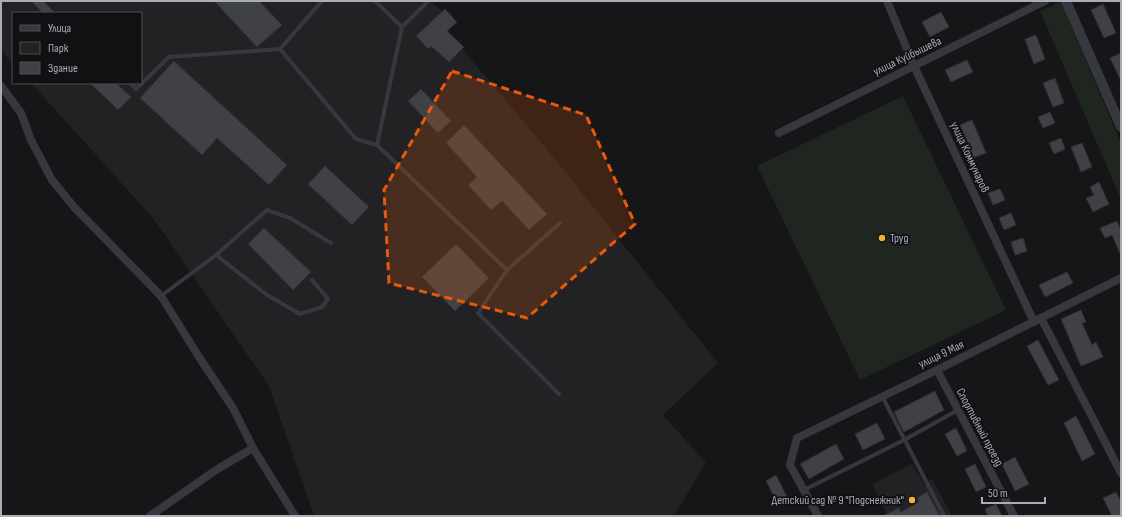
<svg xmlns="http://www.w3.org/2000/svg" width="1122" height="517" viewBox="0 0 1122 517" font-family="'Sofia Sans Condensed',sans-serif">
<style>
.built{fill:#222225}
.green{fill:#1e261f}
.building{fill:#404145;stroke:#303034}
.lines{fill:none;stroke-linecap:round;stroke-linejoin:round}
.service{stroke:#37383d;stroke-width:4}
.minor{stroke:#37383d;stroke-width:8}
.tertiary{stroke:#37383d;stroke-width:10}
.marked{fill:#e8590c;fill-opacity:0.2;stroke:#e8590c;stroke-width:3;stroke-dasharray:8 5;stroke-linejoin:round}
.poi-dot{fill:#f2b134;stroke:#111113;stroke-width:1.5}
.labels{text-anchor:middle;stroke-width:3.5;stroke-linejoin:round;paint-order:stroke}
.street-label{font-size:12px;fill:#a8adb8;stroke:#111113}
.poi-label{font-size:12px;fill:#a8adb8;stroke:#111113;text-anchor:start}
</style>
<rect width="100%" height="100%" fill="#161618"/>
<g class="built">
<path d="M 1,1 L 431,1 L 455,23 L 448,32 L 555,159 L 718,363 L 663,415 L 706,463 L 674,516 L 314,516 L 269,386 L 153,218 L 31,83 L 141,83 L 141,13 L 13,13 L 13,63 L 1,50 Z"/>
<path d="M 912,464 L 924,484 L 932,479 L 952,516 L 888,516 L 872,484 Z"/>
</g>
<g class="green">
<path d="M 1061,2 L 1121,143 L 1121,199 L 1040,11 Z"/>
<path d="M 903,96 L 1006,310 L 860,380 L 757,166 Z"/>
</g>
<g class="building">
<path d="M 31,1 L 43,1 L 55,13 L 43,13 Z"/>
<path d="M 214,1 L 259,1 L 282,25 L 257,47 Z"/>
<path d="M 1103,4 L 1116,33 L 1104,38 L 1091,10 Z"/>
<path d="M 445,9 L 457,22 L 447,31 L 464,47 L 449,62 L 431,46 L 428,49 L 416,36 Z"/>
<path d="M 941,12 L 949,27 L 930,37 L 922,22 Z"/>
<path d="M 1036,35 L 1045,59 L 1034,64 L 1025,39 Z"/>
<path d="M 1121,53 L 1121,81 L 1110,58 Z"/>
<path d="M 967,60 L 973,72 L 951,82 L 945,70 Z"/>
<path d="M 174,61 L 287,165 L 269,185 L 217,138 L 202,155 L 140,98 Z"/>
<path d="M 1055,78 L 1064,103 L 1053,107 L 1043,83 Z"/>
<path d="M 90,83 L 116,83 L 131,97 L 118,110 Z"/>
<path d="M 421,89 L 451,121 L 438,133 L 408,101 Z"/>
<path d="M 1050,112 L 1055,123 L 1043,128 L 1038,117 Z"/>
<path d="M 972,120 L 986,153 L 973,158 L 968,148 L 970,147 L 960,125 Z"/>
<path d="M 464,125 L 547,214 L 529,230 L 502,201 L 491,210 L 468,185 L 477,177 L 447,144 L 447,142 Z"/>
<path d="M 1061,138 L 1065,149 L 1054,154 L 1049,143 Z"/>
<path d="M 1082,143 L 1092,167 L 1081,172 L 1071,147 Z"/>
<path d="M 325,166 L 369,207 L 352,225 L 308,184 Z"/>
<path d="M 1099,182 L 1109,204 L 1093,212 L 1086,198 L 1094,195 L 1090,187 Z"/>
<path d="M 1000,189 L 1005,200 L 993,205 L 988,193 Z"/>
<path d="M 1011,213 L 1016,225 L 1004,230 L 999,218 Z"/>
<path d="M 1117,221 L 1121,231 L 1121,256 L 1112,235 L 1105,238 L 1100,228 Z"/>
<path d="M 264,228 L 311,272 L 293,290 L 248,244 Z"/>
<path d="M 1023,238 L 1027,251 L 1015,255 L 1011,242 Z"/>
<path d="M 456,244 L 489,278 L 455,311 L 422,277 Z"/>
<path d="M 1067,272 L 1073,283 L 1045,297 L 1039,285 Z"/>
<path d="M 1081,310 L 1086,322 L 1082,323 L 1092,345 L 1096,342 L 1103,357 L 1081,366 L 1061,319 Z"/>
<path d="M 1038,340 L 1059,380 L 1048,385 L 1027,346 Z"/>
<path d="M 935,391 L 944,410 L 904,432 L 894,412 Z"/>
<path d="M 1076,416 L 1095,454 L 1082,461 L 1064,423 Z"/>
<path d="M 877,423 L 885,439 L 863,450 L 855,434 Z"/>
<path d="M 956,428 L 967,451 L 957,456 L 945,434 Z"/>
<path d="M 836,444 L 844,459 L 809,479 L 800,464 Z"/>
<path d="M 1015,457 L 1029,484 L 1015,491 L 1002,464 Z"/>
<path d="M 975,464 L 986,487 L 976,492 L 965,469 Z"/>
<path d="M 776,475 L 787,497 L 777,502 L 766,481 Z"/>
<path d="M 927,492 L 940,516 L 883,516 L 899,508 L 901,512 L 919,502 L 917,498 Z"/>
<path d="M 1116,492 L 1121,502 L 1121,516 L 1112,516 L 1103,498 Z"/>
<path d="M 996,504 L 1002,516 L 988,516 L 985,509 Z"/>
</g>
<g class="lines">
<g class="service">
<path d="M 375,1 L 402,27"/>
<path d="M 428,1 L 402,27 L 377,145 L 507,270 L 560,223"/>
<path d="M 280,49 L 322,1"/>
<path d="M 130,83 L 136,89 L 169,57 L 280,49 L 356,139 L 377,145"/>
<path d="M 216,255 L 267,295 L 300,314 L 322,307 L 328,299 L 312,280"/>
<path d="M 507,270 L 478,313 L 559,394"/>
<path d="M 161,296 L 216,255 L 267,210 L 290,218 L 331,243"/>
<path d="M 882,396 L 944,516"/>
<path d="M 804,490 L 904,440 L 958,410"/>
</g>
<g class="minor">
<path d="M 887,1 L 914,66 L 1034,322"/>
<path d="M 1,86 L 21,113 L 31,140 L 52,180 L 74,207 L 161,296 L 199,357 L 233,408 L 253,448 L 295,516"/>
<path d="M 779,133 L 1045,1"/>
<path d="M 1041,318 L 1121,473"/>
<path d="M 937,370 L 1014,516"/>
<path d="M 150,516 L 216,470 L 253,448"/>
<path d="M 818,516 L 790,465 L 797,438 L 937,370 L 1121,278"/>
</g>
<path class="tertiary" d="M 1066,1 L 1121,127"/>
</g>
<path class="marked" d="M 452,71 L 586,115 L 635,224 L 527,318 L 389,283 L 384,190 Z"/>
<g class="poi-dot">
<circle cx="882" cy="238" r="4"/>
<circle cx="912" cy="500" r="4"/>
</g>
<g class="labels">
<g class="street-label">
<text transform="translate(907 56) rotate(-26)" y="4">улица Куйбышева</text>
<text transform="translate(970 157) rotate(65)" y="4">улица Коммунаров</text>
<text transform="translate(941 354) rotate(-26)" y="4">улица 9 Мая</text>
<text transform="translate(980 427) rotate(62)" y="4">Спортивный проезд</text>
</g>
<g class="poi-label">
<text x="890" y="242">Труд</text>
<text x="904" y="504" text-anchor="end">Детский сад № 9 "Подснежник"</text>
</g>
</g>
<rect width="1122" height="517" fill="none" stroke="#a8adb8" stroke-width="4"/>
<rect x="12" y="12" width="130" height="72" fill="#111113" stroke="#4d4f55"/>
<rect x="20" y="25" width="20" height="6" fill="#37383d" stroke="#4d4f55"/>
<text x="48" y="32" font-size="12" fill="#a8adb8">Улица</text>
<rect x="20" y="42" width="20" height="12" fill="#1e261f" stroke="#4d4f55"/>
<text x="48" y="52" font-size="12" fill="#a8adb8">Парк</text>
<rect x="20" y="62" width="20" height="12" fill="#404145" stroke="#4d4f55"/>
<text x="48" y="72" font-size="12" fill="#a8adb8">Здание</text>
<path d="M982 497v6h63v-6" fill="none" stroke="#a8adb8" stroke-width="2"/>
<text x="988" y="497" font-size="12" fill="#a8adb8" stroke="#111113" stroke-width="3" paint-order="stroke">50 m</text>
</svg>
